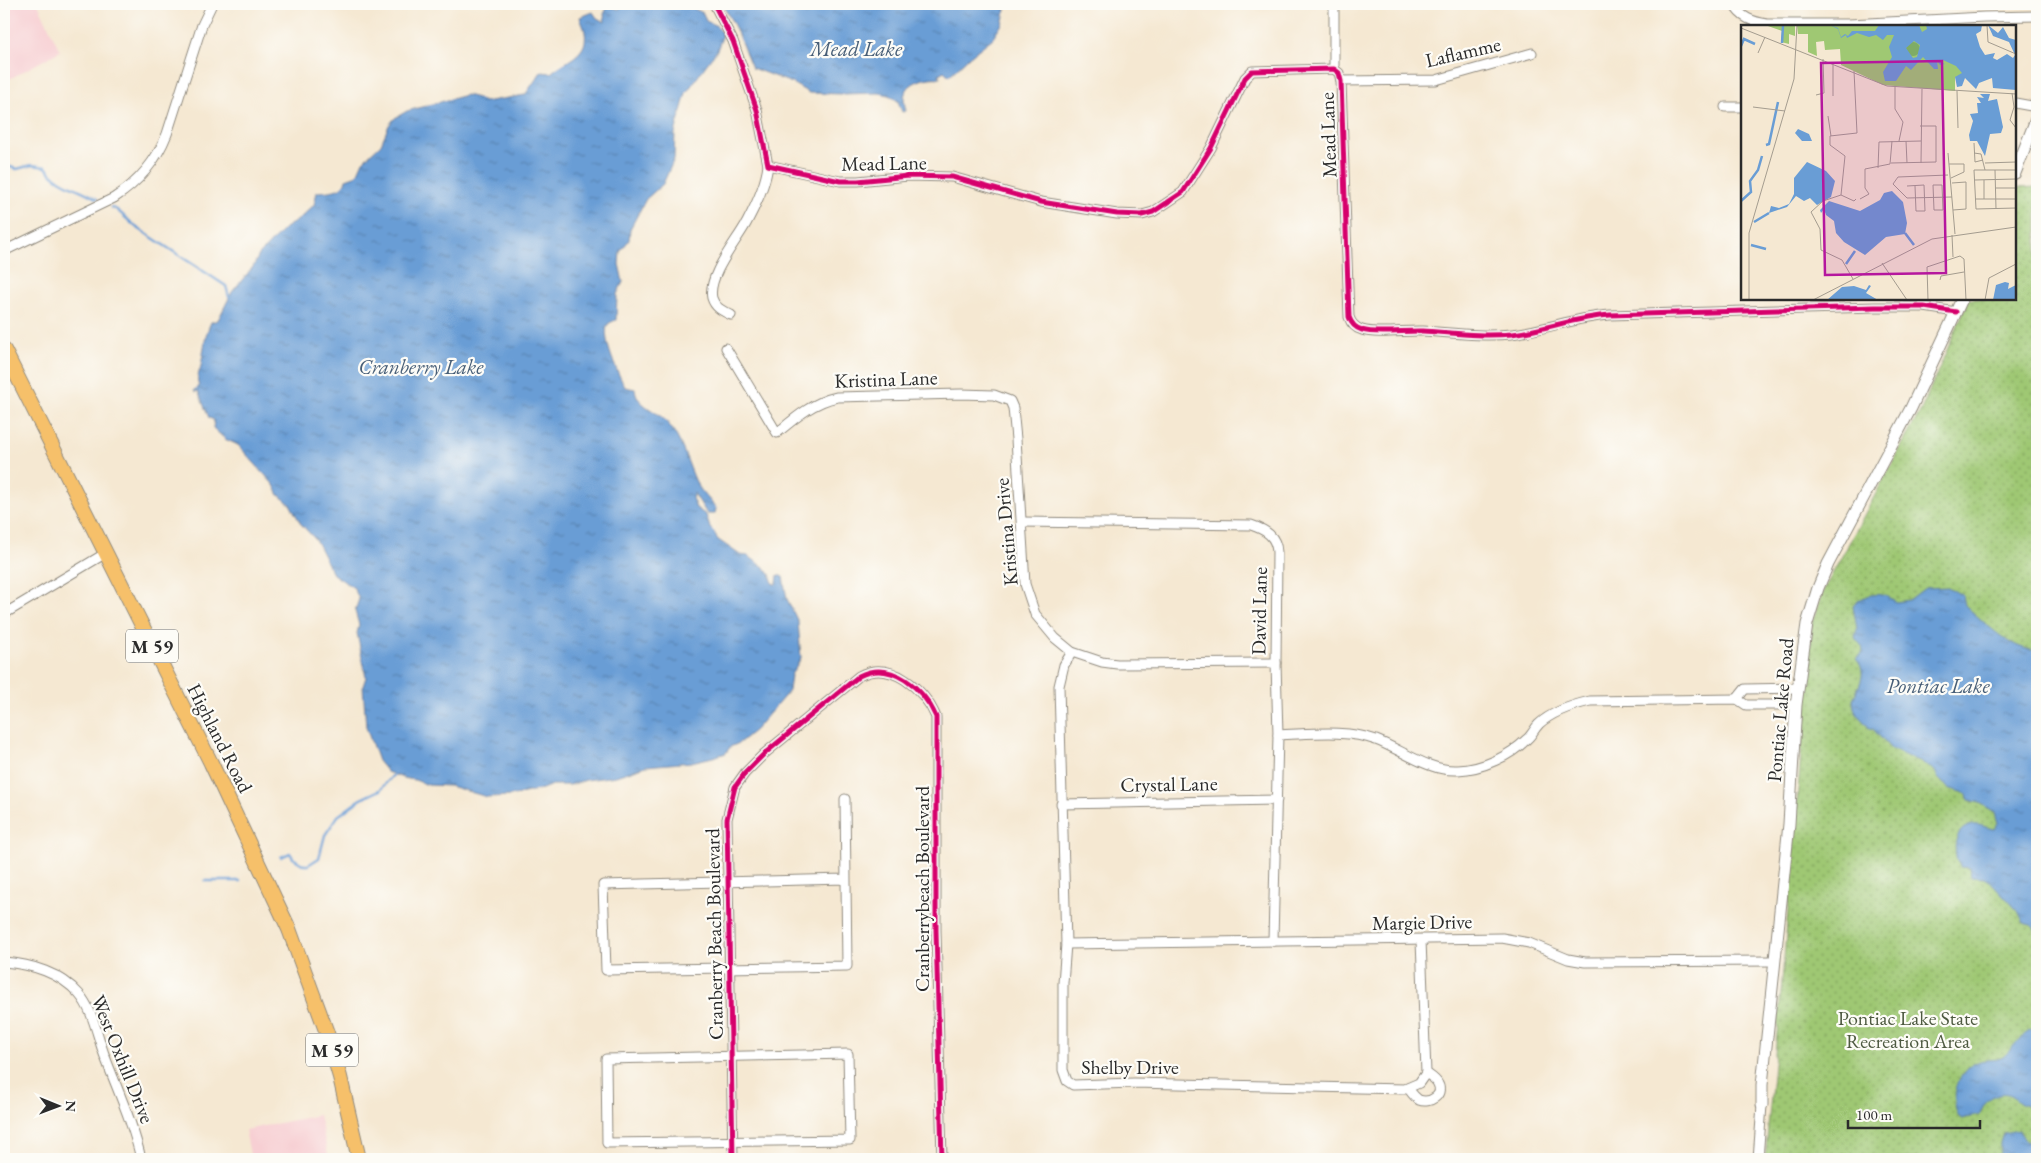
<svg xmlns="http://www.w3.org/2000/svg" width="2041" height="1163" viewBox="0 0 2041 1163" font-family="'EB Garamond',serif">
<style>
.built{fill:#f7cfd3}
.grass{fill:url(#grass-dots);stroke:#657a4f}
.water{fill:url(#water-ripples);stroke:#4a6480}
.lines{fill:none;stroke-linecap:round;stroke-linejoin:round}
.stream{stroke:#699dd5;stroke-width:2.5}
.minor-casing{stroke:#908a7e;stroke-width:11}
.tertiary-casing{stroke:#908a7e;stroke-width:13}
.trunk-casing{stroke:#908a7e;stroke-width:16}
.minor{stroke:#fff;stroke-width:9}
.tertiary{stroke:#fff;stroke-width:11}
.trunk{stroke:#f6c06b;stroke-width:14}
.cycleway-casing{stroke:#fdfcf7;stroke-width:8}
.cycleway{stroke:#d6006c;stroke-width:5}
.labels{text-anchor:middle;stroke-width:4.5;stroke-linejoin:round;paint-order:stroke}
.shield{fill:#fdfcf7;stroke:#6a6a68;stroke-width:1}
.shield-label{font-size:19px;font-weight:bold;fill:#2b2b2b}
.street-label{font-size:20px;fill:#2b2b2b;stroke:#fdfcf7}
.park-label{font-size:20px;fill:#4e5a41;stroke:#fdfcf7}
.water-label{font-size:21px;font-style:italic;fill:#475e77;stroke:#fdfcf7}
.inset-river{fill:none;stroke:#699dd5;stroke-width:2.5}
.inset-road{fill:none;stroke:#a49c8f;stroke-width:1}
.view{fill:#b5179e;fill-opacity:0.15;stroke:#b5179e;stroke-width:2.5}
.inset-edge{fill:none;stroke:#2b2b2b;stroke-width:2.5}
</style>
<defs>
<pattern id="grass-dots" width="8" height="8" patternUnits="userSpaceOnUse" patternTransform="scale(1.25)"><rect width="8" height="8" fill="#9fc873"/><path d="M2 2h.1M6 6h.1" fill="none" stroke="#82a35f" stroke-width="1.8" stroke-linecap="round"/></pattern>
<pattern id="water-ripples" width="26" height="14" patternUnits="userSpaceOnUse" patternTransform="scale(1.25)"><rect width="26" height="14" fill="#699dd5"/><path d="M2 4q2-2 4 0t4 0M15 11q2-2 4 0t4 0" fill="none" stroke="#5780ad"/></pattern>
</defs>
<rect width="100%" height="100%" fill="#fdfcf7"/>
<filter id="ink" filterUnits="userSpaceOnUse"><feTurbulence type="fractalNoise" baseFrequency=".02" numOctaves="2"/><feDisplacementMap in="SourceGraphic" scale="10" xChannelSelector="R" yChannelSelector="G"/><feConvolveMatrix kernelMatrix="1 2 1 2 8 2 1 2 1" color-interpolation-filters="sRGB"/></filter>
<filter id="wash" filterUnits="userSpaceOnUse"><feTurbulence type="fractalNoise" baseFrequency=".0096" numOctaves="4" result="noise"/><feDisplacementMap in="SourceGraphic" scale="20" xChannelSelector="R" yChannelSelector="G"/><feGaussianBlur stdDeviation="1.12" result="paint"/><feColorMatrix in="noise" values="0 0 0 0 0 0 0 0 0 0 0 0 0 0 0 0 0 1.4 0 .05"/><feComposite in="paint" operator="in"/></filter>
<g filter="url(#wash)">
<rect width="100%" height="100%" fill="#f5e8d2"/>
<g class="built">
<path d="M 4,4 L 38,4 L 60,51 L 4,82 Z"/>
<path d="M 319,1115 L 329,1159 L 251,1159 L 245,1130 Z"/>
</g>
<path class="grass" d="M 2037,187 L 2037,1159 L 1765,1159 L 1783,970 L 1812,623 L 1822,593 L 1921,410 L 1969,299 L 2015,299 L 2015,188 Z"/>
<g class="water">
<path d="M 636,4 L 688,4 L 693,8 L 703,13 L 706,21 L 717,26 L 721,32 L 722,37 L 717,50 L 686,93 L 675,133 L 674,159 L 663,184 L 646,199 L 630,229 L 629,240 L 620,252 L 619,264 L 623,282 L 617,294 L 616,320 C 615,320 610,323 609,323 C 599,334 619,376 625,387 L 635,389 C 637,406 656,410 666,421 C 682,439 687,463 697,484 C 702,493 710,500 716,508 L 715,514 L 707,514 L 694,493 L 692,498 L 696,508 L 706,515 L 710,528 L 714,532 L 717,539 L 740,555 L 748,556 L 764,567 L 770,574 L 773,584 L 777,584 L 778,575 L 783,577 L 787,599 L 798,622 L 801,658 L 791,675 L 789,691 L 755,730 L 739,743 L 730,747 L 726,753 L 713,757 L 691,762 L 646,766 L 616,776 L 586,780 L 570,785 L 552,785 L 542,789 L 511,796 L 487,797 L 450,786 L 428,785 L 415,780 L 403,778 L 387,772 L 378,761 L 366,727 L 363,686 L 366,677 L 357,633 L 359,625 L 355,611 L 359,599 L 354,588 L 333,574 L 315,539 L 301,524 L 290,504 L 279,495 L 274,485 L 238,445 L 225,439 L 213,428 L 214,420 L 209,418 L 198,391 L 195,392 L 194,390 L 199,387 C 195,376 201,371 202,360 C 205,344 204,338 211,322 L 218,320 L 232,292 L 253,267 L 259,255 L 285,228 L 298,220 L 314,205 L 317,192 C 327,191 344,192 346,179 L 357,175 L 363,161 L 381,144 L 389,125 L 395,118 L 407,111 L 466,95 L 478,98 L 484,102 L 525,95 L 541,72 L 551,73 C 565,60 589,56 585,32 C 584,26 581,22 580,17 L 593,12 L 597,18 L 605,22 L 604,14 L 608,6 L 619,9 L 624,7 L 636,6 Z"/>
<path d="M 722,4 L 1007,4 L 1002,24 L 993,38 L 970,56 L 949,76 L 944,71 L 939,74 L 940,78 C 927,76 905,82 904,98 C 904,102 905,107 906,111 L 902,112 L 898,101 L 889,95 L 879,93 L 843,94 L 809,93 L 792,83 L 752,68 L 734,25 Z"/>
<path d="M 1948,587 L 1963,596 L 1965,605 L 1969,609 C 1990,627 2009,648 2037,651 L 2037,933 L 2032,925 L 2024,923 L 2018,911 L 1992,883 L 1984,878 L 1971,877 L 1970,868 L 1960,867 C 1959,863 1956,860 1956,856 C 1953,842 1958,826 1974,825 C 1980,824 1987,828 1994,829 L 1998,823 L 1995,812 L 1980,803 L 1969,800 L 1967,795 L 1962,792 L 1948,788 L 1938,778 L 1935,771 L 1920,761 L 1913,759 L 1891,749 L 1873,729 L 1869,728 C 1862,717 1853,716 1853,699 C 1860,684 1868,672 1856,659 L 1863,653 C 1863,643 1858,644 1855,637 L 1857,629 L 1853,606 C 1865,592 1883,591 1896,602 L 1909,600 L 1925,588 Z"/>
<path d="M 2037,1029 L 2037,1106 C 2026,1106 2020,1104 2013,1096 C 1998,1088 1984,1100 1980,1115 L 1961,1119 C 1955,1112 1955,1106 1955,1097 C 1956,1081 1964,1066 1980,1061 C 1987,1059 1996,1061 2003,1057 C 2010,1052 2023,1032 2030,1030 C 2032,1029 2035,1030 2037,1029 Z"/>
<path d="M 2037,1125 L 2037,1153 L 2024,1154 L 2019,1159 L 2000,1159 L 2000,1143 L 2003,1133 L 2018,1130 L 2027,1142 L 2033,1139 Z"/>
</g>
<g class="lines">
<g class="stream">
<path d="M 4,165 L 17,169 L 32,165 L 46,167 C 58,185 79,187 97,199"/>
<path d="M 111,207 L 117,210 L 136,227 L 226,286 L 229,297"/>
<path d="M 281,857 L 290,853 L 293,858 L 304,865 L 308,865 L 319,858 L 325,835 L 338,816 L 361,799 L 380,790 L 395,773"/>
<path d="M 205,881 L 240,881"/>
</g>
</g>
</g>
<g filter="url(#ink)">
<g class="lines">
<g class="minor-casing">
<g id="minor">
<path d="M 714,4 L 733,41 L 757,110 L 768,165 L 840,181 L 858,181 L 908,176 L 952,177 L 1041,202 L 1117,214 L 1142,215 L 1153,212 L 1183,192 L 1211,148 L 1245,78 L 1252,71 L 1334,69 L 1339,73 L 1341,81 L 1349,317 C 1351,323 1355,328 1362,330 C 1376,335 1407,330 1423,331 C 1453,333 1482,337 1512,334 C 1545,330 1576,317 1610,315 L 1875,307 L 1924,307 L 1956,312"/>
<path d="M 1734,4 C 1740,18 1754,22 1767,24 L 1849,24 L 1984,17 L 2037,16"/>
<path d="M 1334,69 L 1334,4"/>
<path d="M 1341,81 L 1436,80 L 1532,53"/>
<path d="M 2015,103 L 2037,107"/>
<path d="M 1725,107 L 1742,107"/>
<path d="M 4,251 L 114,198 C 139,182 156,162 167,134 L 202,25 L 212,4"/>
<path d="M 731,315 C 723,311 715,308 712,298 C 707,276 737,241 747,222 C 756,205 766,184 768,165"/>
<path d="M 726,348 L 777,433 C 795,418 813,402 837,397 L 961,394 L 994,395 L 1010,401 L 1013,408 L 1016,439 L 1025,584 L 1035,614 L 1055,638 L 1072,652 L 1102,662 L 1117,664 L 1276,663"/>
<path d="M 1022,522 L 1251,525 C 1266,530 1276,536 1277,552 L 1276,663 L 1278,735 L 1273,941"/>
<path d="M 4,614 L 106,553"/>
<path d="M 1072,652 L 1064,665 L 1059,686 L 1066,944 L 1063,983 L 1063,1070 L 1067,1081 L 1073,1085 L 1134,1083 L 1405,1089 L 1419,1083 L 1426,1073 L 1421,940"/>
<path d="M 1737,699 L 1745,689 L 1799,688"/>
<path d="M 1278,735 C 1310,734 1346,729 1376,740 C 1402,750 1430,772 1458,770 C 1483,769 1510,756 1527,739 C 1532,735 1534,729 1539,724 C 1552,712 1573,705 1590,701 L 1737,699 L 1746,705 L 1796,705"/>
<path d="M 845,799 L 847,966 L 606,970 L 603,885 L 845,879"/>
<path d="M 1061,804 L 1277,800"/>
<path d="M 1066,944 L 1502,938 L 1529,943 L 1568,959 L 1585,962 L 1775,961"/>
<path d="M 4,962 C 31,964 61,973 79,994 C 93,1010 97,1035 104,1054 C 117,1089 133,1123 141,1159"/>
<path d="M 848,1054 L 850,1140 L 607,1143 L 606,1059 Z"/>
<path d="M 1408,1088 C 1411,1092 1414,1097 1419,1100 C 1430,1104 1444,1095 1438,1084 C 1436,1079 1430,1076 1426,1073"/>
<path d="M 733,1159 L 727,819 L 735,787 L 745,773 L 764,754 L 859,676 C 891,659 924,689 936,717 L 936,930 L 942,1159"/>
<path d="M 1758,1159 L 1762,1105"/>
</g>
</g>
<g class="tertiary-casing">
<g id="tertiary">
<path d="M 2015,173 L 2037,117"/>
<path d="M 1762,1105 L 1762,1085 L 1789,824 L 1796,705 L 1802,660 L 1807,624 L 1818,588 L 1828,564 L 1911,408 L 1962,299"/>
</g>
</g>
<g class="trunk-casing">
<path id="trunk" d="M 4,350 L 211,763 L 289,929 L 327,1033 L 340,1077 L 359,1159"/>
</g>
<use href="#minor" class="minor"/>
<use href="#tertiary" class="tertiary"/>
<use href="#trunk" class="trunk"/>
<g class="cycleway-casing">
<g id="cycleway">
<path d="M 714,4 L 733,41 L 757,110 L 768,165 L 840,181 L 858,181 L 908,176 L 952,177 L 1041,202 L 1117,214 L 1142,215 L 1153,212 L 1183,192 L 1211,148 L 1245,78 L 1252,71 L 1334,69 L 1339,73 L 1341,81 L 1349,317 C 1351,323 1355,328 1362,330 C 1376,335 1407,330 1423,331 C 1453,333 1482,337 1512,334 C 1545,330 1576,317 1610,315 L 1875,307 L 1924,307 L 1956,312"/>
<path d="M 733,1159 L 727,819 L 735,787 L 745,773 L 764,754 L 859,676 C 891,659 924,689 936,717 L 936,930 L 942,1159"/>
</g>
</g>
<use href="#cycleway" class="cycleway"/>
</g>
</g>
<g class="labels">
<g class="shield">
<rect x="126" y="629.5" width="52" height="33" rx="4"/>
<rect x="306" y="1033.5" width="52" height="33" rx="4"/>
</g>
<g class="shield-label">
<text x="152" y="653">M 59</text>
<text x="332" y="1057">M 59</text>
</g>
<g class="street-label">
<text transform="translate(1463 52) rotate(-13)" y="7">Laflamme</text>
<text transform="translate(1328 135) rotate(-92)" y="7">Mead Lane</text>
<text transform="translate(884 163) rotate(-1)" y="7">Mead Lane</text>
<text transform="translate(886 379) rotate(-2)" y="7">Kristina Lane</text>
<text transform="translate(1006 532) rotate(-95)" y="7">Kristina Drive</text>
<text transform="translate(1259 611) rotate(-89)" y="7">David Lane</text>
<text transform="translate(1780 710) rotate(-85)" y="7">Pontiac Lake Road</text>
<text transform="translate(220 738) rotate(63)" y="7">Highland Road</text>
<text transform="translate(1169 784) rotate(-1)" y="7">Crystal Lane</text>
<text transform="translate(922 889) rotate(-90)" y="7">Cranberrybeach Boulevard</text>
<text transform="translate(1422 922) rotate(-1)" y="7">Margie Drive</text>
<text transform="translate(714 934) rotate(-91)" y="7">Cranberry Beach Boulevard</text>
<text transform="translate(123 1059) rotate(68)" y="7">West Oxhill Drive</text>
<text x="1130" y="1074">Shelby Drive</text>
</g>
<g class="park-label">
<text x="1908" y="1025">Pontiac Lake State<tspan x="1908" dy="23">Recreation Area</tspan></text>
</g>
<g class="water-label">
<text x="856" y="56">Mead Lake</text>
<text x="421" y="374">Cranberry Lake</text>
<text x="1938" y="693">Pontiac Lake</text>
</g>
</g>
<g transform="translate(1741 25)">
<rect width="275" height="275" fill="#f5e8d2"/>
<path d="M 24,0 L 54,0 L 54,11 L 48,9 L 48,19 L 40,17 L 41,6 ZM 56,0 L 224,0 L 212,13 L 221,38 L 221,52 L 214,52 L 214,66 L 142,60 L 100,40 L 99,24 L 84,25 L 83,16 L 75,17 L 76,31 L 67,27 L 67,9 L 57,9 Z" fill="#9fc873"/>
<path d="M165 24a7 7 0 1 1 14 0a7 7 0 1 1-14 0Z" fill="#7fac65"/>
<path d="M 89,0 L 97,3 L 100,12 L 104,9 L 107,11 L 111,6 L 134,6 L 138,0 L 178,0 L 181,7 L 186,4 L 185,0 L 241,0 L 240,6 L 235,9 L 239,22 L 244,30 L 254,28 L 252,33 L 256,35 L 266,29 L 272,33 L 274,30 L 268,17 L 252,11 L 247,0 L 257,8 L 262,2 L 268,13 L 275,15 L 275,65 L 252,63 L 251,53 L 238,58 L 235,64 L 224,53 L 221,61 L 216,62 L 214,52 L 221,48 L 215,41 L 202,35 L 201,38 L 204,39 L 199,40 L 196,36 L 197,44 L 193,44 L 182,32 L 170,45 L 165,41 L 155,56 L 144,56 L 142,47 L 151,32 L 148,22 L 153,10 L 146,10 L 142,15 L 135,10 L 128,12 L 116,8 L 106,13 L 105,10 L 100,13 L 97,4 ZM 173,16 L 179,20 L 176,32 L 172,33 L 165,23 ZM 239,69 L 249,69 L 247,76 L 256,74 L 262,102 L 260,108 L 249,109 L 244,131 L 236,116 L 229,116 L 228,110 L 232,96 L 229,89 L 237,88 L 236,78 L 240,78 L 236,72 L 243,73 ZM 57,104 L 68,109 L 71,116 L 61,116 L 54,108 ZM 66,137 L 85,146 L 94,156 L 90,172 L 76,180 L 69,173 L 63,176 L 55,171 L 46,182 L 28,188 L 30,181 L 38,183 L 48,179 L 53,169 L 53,153 ZM 151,166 L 162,177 L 166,198 L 164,209 L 145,212 L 124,230 L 103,217 L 95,208 L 93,196 L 85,190 L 83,184 L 80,188 L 79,185 L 88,176 L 119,186 L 139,175 L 143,168 ZM 264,257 L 268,258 L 267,264 L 275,260 L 275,275 L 252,275 L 255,260 ZM 128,260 L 130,261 L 125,268 L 137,275 L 86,275 L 101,262 L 113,261 L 125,265 Z" fill="#699dd5" fill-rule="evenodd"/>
<path class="inset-river" d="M 41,18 L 42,1M 0,21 L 3,14 L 14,19M 25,120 L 28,119 L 37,77M 0,176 L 10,167 L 9,156 L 17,145 L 21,131M 13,197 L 28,188M 164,208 L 173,220M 10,220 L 25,224M 105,239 L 114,226"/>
<path class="inset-road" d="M 246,0 L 247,17 L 275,29M 0,3 L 146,61 L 275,69M 17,28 L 24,12M 92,38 L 92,71M 154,62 L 154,84 L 162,97 L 158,116M 216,66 L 217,103M 271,68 L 273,82 L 269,95 L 275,103M 75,70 L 83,68 L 82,34M 12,82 L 44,86M 87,91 L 90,111M 165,116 L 166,138M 233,118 L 234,137 L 242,135M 207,128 L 214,209M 233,128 L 240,129 L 244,145M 150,138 L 195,137 L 195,101 L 179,101M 180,138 L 181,64M 244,138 L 275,137M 208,139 L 223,139 L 223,147 L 210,153M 137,143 L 138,117 L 180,116M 254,145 L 255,184M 207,150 L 157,152 L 152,159 L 166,173 L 211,172M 275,150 L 275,145 L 233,145 L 235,184 L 275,183M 234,155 L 275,154M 243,155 L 243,174M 211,158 L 225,157 L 225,184 L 212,185M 192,160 L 201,160 L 202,185 L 193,185 ZM 166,161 L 183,160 L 184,186 L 175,186 L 174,161M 255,163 L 275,163M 100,170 L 113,176 L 115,174M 119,174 L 128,169 L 124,163 L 124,144 L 149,139 L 151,116M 234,174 L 275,174M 211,210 L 212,232M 141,238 L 166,275M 112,254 L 101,235 L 80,225 L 79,204 L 70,187 L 82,176 L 100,170 L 104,131 L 89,120 L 89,111 L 116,108 L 113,46M 199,255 L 200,251 L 223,247M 8,275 L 8,208 L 53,54 L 56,0M 72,275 L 191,214 L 275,202M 187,275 L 186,242 L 219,231 L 223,234 L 225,275M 244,275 L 248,253 L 275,239"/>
<path class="view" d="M 201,36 L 205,248 L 84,250 L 80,38 Z"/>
<rect width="275" height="275" class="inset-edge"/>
</g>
<rect width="2041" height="1163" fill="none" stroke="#fdfcf7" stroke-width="20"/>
<g transform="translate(58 1106) rotate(91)" stroke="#fdfcf7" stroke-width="4" paint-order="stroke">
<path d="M0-4L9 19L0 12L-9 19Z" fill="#2b2b2b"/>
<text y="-8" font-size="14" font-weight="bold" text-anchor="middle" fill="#2b2b2b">N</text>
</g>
<path d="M1848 1120v8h132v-8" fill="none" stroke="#2b2b2b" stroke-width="2.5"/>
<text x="1856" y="1120" font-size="15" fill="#2b2b2b" stroke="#fdfcf7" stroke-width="4" paint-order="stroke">100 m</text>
</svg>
